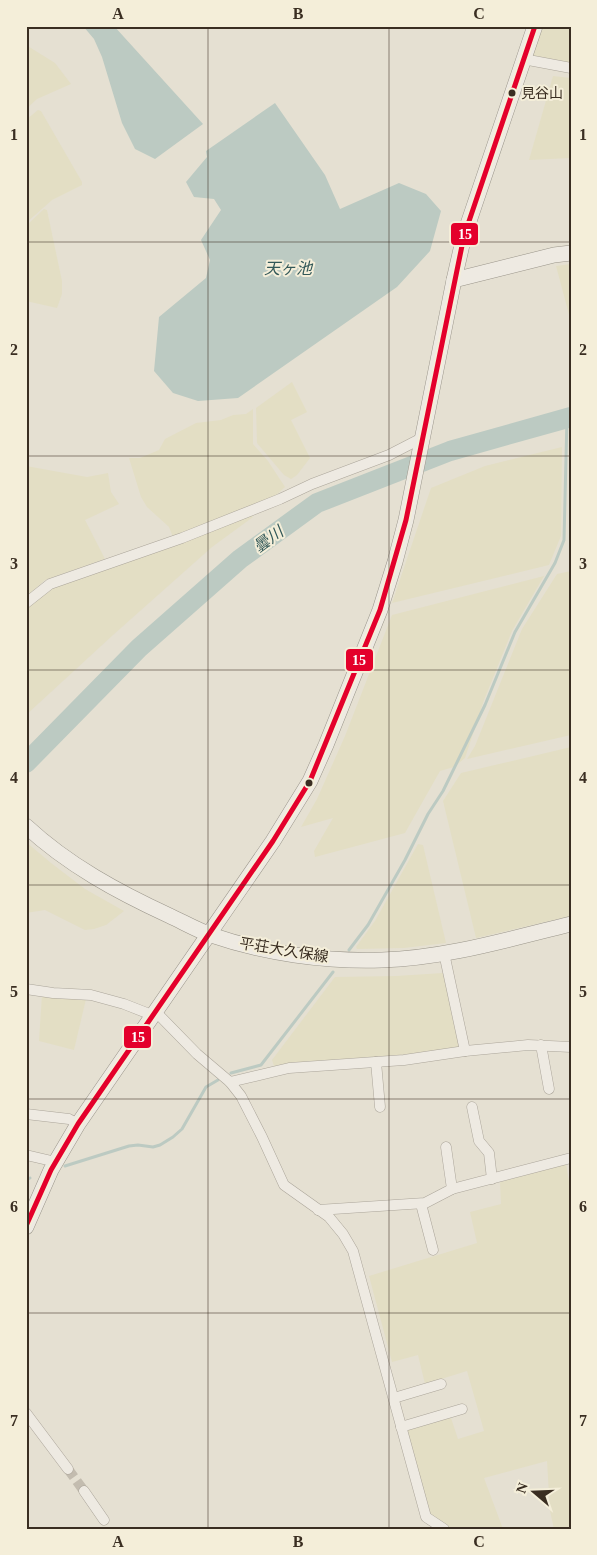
<svg xmlns="http://www.w3.org/2000/svg" width="597" height="1555" viewBox="0 0 597 1555" font-family="'Times New Roman','Noto Sans JP',serif">
<style>
.farmland{fill:#e3dec4}
.water{fill:#bccac2}
.lines{fill:none;stroke-linecap:round;stroke-linejoin:round}
.stream{stroke:#bccac2;stroke-width:3}
.river{stroke:#bccac2;stroke-width:20}
.street-tunnel{stroke:#c3bcaf;stroke-width:10;stroke-dasharray:10 5;stroke-linecap:butt}
.street-casing{stroke:#aba59a;stroke-width:11}
.secondary-casing{stroke:#9a958a;stroke-width:16}
.street{stroke:#eeeae2;stroke-width:10}
.secondary{stroke:#eeeae2;stroke-width:15}
.bus-1-casing{stroke:#f4eed9;stroke-width:9}
.bus-1{stroke:#e4002b;stroke-width:5}
.grid{fill:none;stroke:#3a2e22;stroke-width:1;stroke-opacity:0.55}
.bus-dot{fill:#3a2e22;stroke:#f4eed9;stroke-width:2}
.labels{text-anchor:middle;stroke-width:4;stroke-linejoin:round;paint-order:stroke}
.bus-label{font-size:14px;fill:#3a2e22;stroke:#f4eed9;text-anchor:start}
.street-label{font-size:15px;fill:#3a2e22;stroke:#f4eed9}
.water-label{font-size:16px;font-style:italic;fill:#325858;stroke:#f4eed9}
.line-badge{stroke:#f4eed9;stroke-width:2}
.badge-label{font-size:14px;text-anchor:middle;font-weight:bold;fill:#fff}
.neatline{fill:none;stroke:#3a2e22;stroke-width:2}
.grid-label{font-size:16px;text-anchor:middle;font-weight:bold;fill:#3a2e22}
</style>
<rect width="100%" height="100%" fill="#e5e0d2"/>
<g class="farmland">
<path d="M 542,26 L 571,26 L 571,65 L 534,57 L 532,53 Z"/>
<path d="M 26,45 L 55,63 L 71,84 L 37,99 L 26,109 Z"/>
<path d="M 553,76 L 571,78 L 571,158 L 529,160 Z"/>
<path d="M 38,110 L 41,111 L 82,182 L 82,185 L 52,200 L 26,223 L 26,120 Z"/>
<path d="M 44,209 L 47,210 L 62,281 L 62,294 L 57,308 L 26,301 L 26,226 Z"/>
<path d="M 571,264 L 571,322 L 556,266 Z"/>
<path d="M 292,382 L 307,412 L 291,420 L 310,458 L 297,475 L 291,479 L 284,475 L 257,443 L 256,408 Z"/>
<path d="M 253,409 L 253,444 L 268,461 L 285,487 L 271,500 L 173,537 L 169,527 L 147,507 L 141,497 L 129,458 L 140,458 L 159,450 L 165,439 L 196,423 L 221,420 L 233,415 L 246,414 Z"/>
<path d="M 562,447 L 561,536 L 549,565 L 392,603 L 431,488 L 485,466 Z"/>
<path d="M 26,466 L 87,477 L 108,473 L 111,492 L 119,504 L 85,520 L 105,559 L 45,580 L 26,597 Z"/>
<path d="M 251,515 L 253,517 L 212,547 L 113,635 L 26,715 L 26,606 L 47,588 Z"/>
<path d="M 571,571 L 571,735 L 467,759 L 475,746 L 522,629 L 557,574 Z"/>
<path d="M 544,576 L 512,631 L 484,700 L 465,758 L 454,767 L 440,771 L 405,833 L 315,857 L 314,851 L 333,818 L 301,827 L 317,799 L 345,736 L 392,615 Z"/>
<path d="M 571,747 L 571,916 L 476,938 L 443,801 L 461,773 Z"/>
<path d="M 26,842 L 51,863 L 85,889 L 124,911 L 106,925 L 94,929 L 85,930 L 45,910 L 26,913 Z"/>
<path d="M 418,844 L 423,845 L 446,943 L 404,948 L 357,949 L 356,947 L 375,921 Z"/>
<path d="M 443,973 L 460,1047 L 411,1054 L 290,1063 L 274,1066 L 272,1060 L 335,977 L 396,976 Z"/>
<path d="M 42,994 L 86,999 L 74,1050 L 39,1041 Z"/>
<path d="M 566,1164 L 571,1193 L 571,1529 L 554,1529 L 550,1511 L 547,1461 L 484,1478 L 503,1529 L 452,1529 L 439,1522 L 429,1512 L 405,1429 L 450,1415 L 458,1439 L 484,1431 L 467,1371 L 425,1384 L 418,1355 L 392,1362 L 369,1276 L 477,1243 L 470,1212 L 501,1204 L 500,1182 Z"/>
</g>
<g class="water">
<path d="M 83,26 L 114,26 L 203,124 L 155,159 L 135,149 L 122,123 L 102,57 L 94,39 Z"/>
<path d="M 275,103 L 325,175 L 340,209 L 399,183 L 426,194 L 441,211 L 430,251 L 397,287 L 238,398 L 198,401 L 173,393 L 154,371 L 159,317 L 206,278 L 210,260 L 201,240 L 221,210 L 214,199 L 194,197 L 186,182 L 207,157 L 206,151 Z"/>
</g>
<g class="lines">
<g class="stream">
<path d="M 349,950 L 368,925 L 405,860 L 428,814 L 443,791 L 485,705 L 515,632 L 555,563 L 564,540 L 567,417"/>
<path d="M 231,1073 L 261,1065 L 333,972"/>
<path d="M 65,1166 L 129,1146 L 138,1145 L 153,1147 L 160,1145 L 173,1137 L 182,1129 L 206,1087 L 218,1080"/>
<path d="M 26,1180 L 30,1178"/>
</g>
<path class="river" d="M 26,763 L 139,648 L 240,559 L 317,503 L 450,451 L 571,417"/>
<path class="street-tunnel" d="M 68,1469 L 84,1491"/>
<g class="street-casing">
<g id="street">
<path d="M 523,59 L 571,68"/>
<path d="M 26,603 L 50,584 L 182,538 L 280,499 L 312,484 L 389,455 L 422,438"/>
<path d="M 444,953 L 465,1051"/>
<path d="M 26,989 L 53,993 L 91,995 L 124,1004 L 152,1015"/>
<path d="M 155,1011 L 197,1054 L 230,1082 L 241,1096 L 262,1137 L 284,1185 L 329,1217 L 343,1234 L 353,1251 L 426,1517 L 444,1529"/>
<path d="M 541,1045 L 549,1089"/>
<path d="M 376,1062 L 380,1107"/>
<path d="M 230,1082 L 289,1068 L 404,1060 L 465,1051 L 528,1045 L 571,1047"/>
<path d="M 472,1107 L 479,1141 L 489,1153 L 492,1179"/>
<path d="M 26,1114 L 69,1119 L 78,1124"/>
<path d="M 446,1147 L 452,1189"/>
<path d="M 26,1155 L 56,1162"/>
<path d="M 421,1204 L 433,1250"/>
<path d="M 318,1210 L 425,1203 L 452,1189 L 571,1158"/>
<path d="M 394,1398 L 441,1384"/>
<path d="M 26,1413 L 68,1469"/>
<path d="M 401,1427 L 462,1409"/>
<path d="M 84,1491 L 104,1520"/>
</g>
</g>
<g class="secondary-casing">
<g id="secondary">
<path d="M 454,280 L 554,255 L 571,253"/>
<path d="M 26,826 C 68,865 118,892 170,916 C 183,922 197,930 211,935 C 263,953 326,962 382,960 C 446,958 509,939 571,924"/>
<path d="M 26,1227 L 51,1170 L 78,1124 L 273,841 L 310,781 L 326,745 L 380,610 L 395,562 L 406,520 L 454,280 L 464,236 L 535,26"/>
</g>
</g>
<use href="#street" class="street"/>
<use href="#secondary" class="secondary"/>
<g class="bus-1-casing">
<path id="bus-1" d="M 26,1226 L 51,1170 L 78,1124 L 273,841 L 310,781 L 380,610 L 406,520 L 464,236 L 535,26"/>
</g>
<use href="#bus-1" class="bus-1"/>
</g>
<path class="grid" d="M 208,26 L 208,1529M 389,26 L 389,1529M 26,242 L 571,242M 26,456 L 571,456M 26,670 L 571,670M 26,885 L 571,885M 26,1099 L 571,1099M 26,1313 L 571,1313"/>
<g class="bus-dot">
<circle cx="512" cy="93" r="4.5"/>
<circle cx="309" cy="783" r="4.5"/>
</g>
<g class="labels">
<g class="bus-label">
<text x="521" y="98">見谷山</text>
</g>
<g class="street-label">
<text transform="translate(284 950) rotate(9)" y="5">平荘大久保線</text>
</g>
<g class="water-label">
<text x="288" y="274">天ヶ池</text>
<text transform="translate(268 539) rotate(-36)" y="6">曇川</text>
</g>
</g>
<g class="line-badge">
<rect x="450" y="222" width="29" height="24" rx="5" fill="#e4002b"/>
<rect x="345" y="648" width="29" height="24" rx="5" fill="#e4002b"/>
<rect x="123" y="1025" width="29" height="24" rx="5" fill="#e4002b"/>
</g>
<g class="badge-label">
<text x="465" y="239">15</text>
<text x="359" y="665">15</text>
<text x="138" y="1042">15</text>
</g>
<rect width="597" height="1555" fill="none" stroke="#f4eed9" stroke-width="55"/>
<g transform="translate(534 1492) rotate(289)" stroke="#f4eed9" stroke-width="4" paint-order="stroke">
<path d="M0-4L9 19L0 12L-9 19Z" fill="#3a2e22"/>
<text y="-8" font-size="14" font-weight="bold" text-anchor="middle" fill="#3a2e22">N</text>
</g>
<rect x="28" y="28" width="542" height="1500" class="neatline"/>
<g class="grid-label">
<text x="118" y="19">A</text>
<text x="298" y="19">B</text>
<text x="479" y="19">C</text>
<text x="14" y="140">1</text>
<text x="583" y="140">1</text>
<text x="14" y="355">2</text>
<text x="583" y="355">2</text>
<text x="14" y="569">3</text>
<text x="583" y="569">3</text>
<text x="14" y="783">4</text>
<text x="583" y="783">4</text>
<text x="14" y="997">5</text>
<text x="583" y="997">5</text>
<text x="14" y="1212">6</text>
<text x="583" y="1212">6</text>
<text x="14" y="1426">7</text>
<text x="583" y="1426">7</text>
<text x="118" y="1547">A</text>
<text x="298" y="1547">B</text>
<text x="479" y="1547">C</text>
</g>
</svg>
